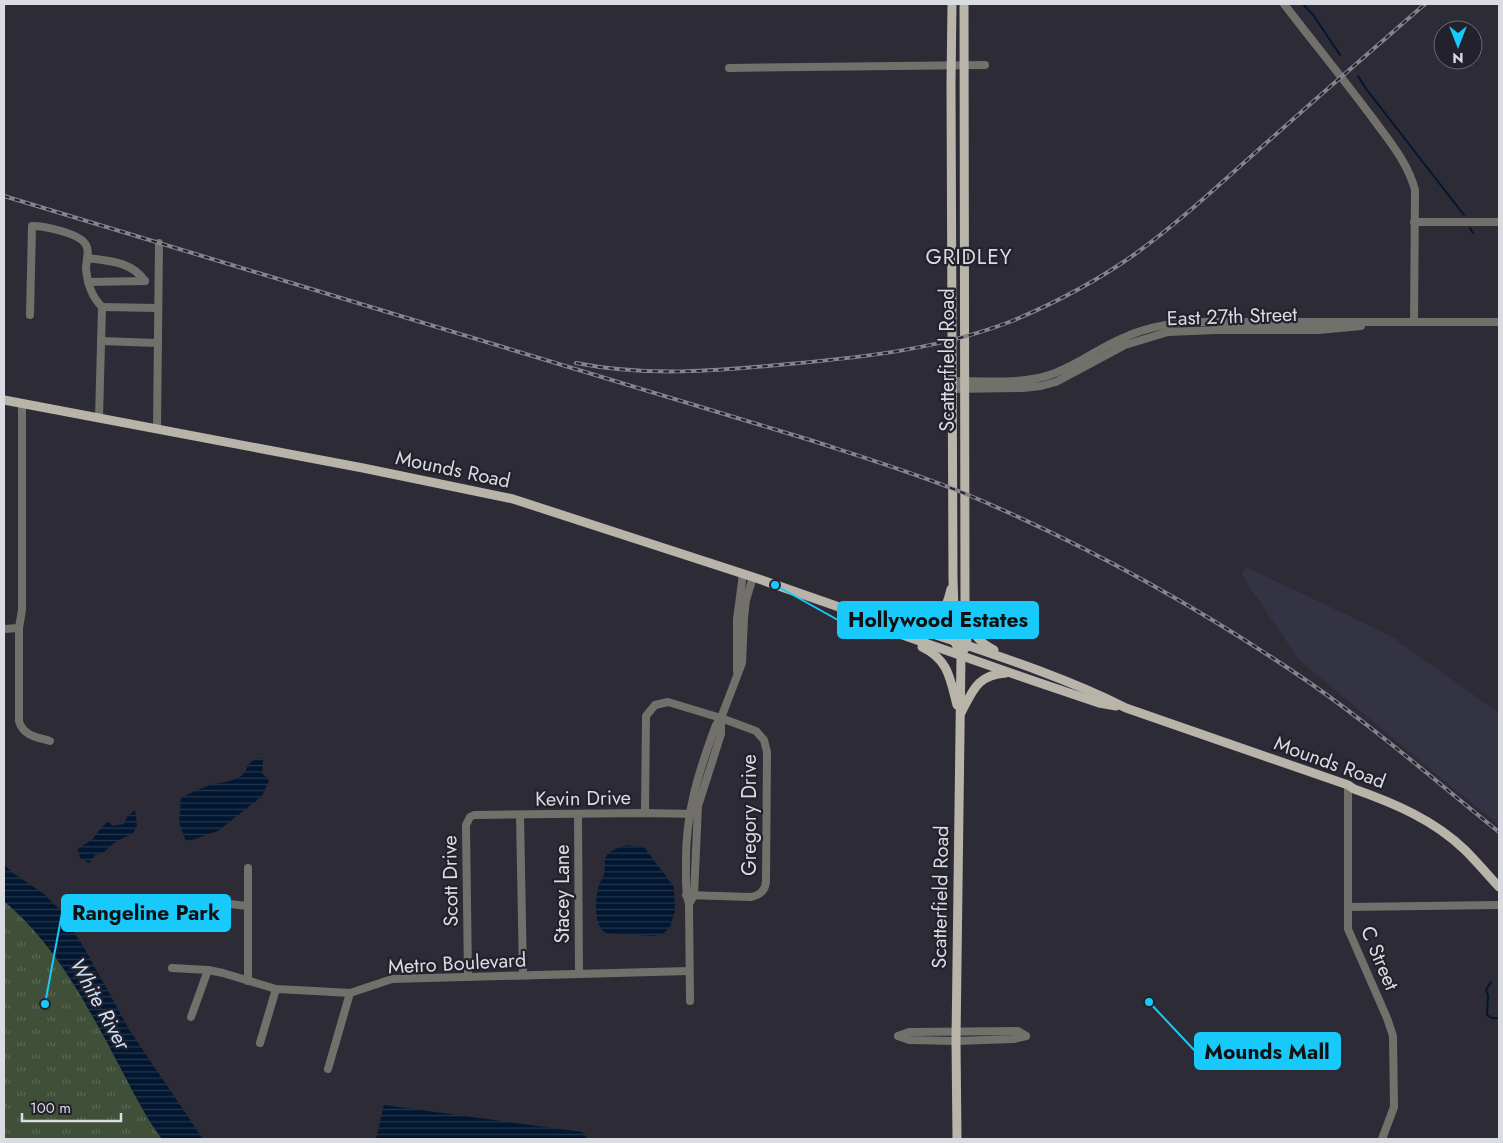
<svg xmlns="http://www.w3.org/2000/svg" width="1503" height="1143" viewBox="0 0 1503 1143" font-family="Jost,sans-serif">
<style>
.built{fill:#343343}
.park{fill:url(#park-tufts)}
.water{fill:url(#water-rules)}
.lines{fill:none;stroke-linecap:round;stroke-linejoin:round}
.stream{stroke:#011630;stroke-width:2}
.minor{stroke:#72706b;stroke-width:8}
.major{stroke:#b8b4a9;stroke-width:9}
.rail-casing{stroke:#84848d;stroke-width:4}
.rail{stroke:#22212c;stroke-width:2;stroke-dasharray:5.5;stroke-linecap:butt}
.labels{text-anchor:middle;stroke-width:4.5;stroke-linejoin:round;paint-order:stroke}
.street-label{font-size:20px;fill:#dbdbe2;stroke:#22212c}
.neighbourhood-label{font-size:21px;letter-spacing:1px;fill:#dbdbe2;stroke:#22212c}
.water-label{font-size:21px;font-style:italic;fill:#cddff5;stroke:#22212c}
.leader{fill:none;stroke:#18cafc;stroke-width:2}
.callout-dot{fill:#18cafc;stroke:#22212c;stroke-width:2}
.callout{fill:#18cafc;stroke:#18cafc;stroke-width:2}
.callout-label{font-size:21px;text-anchor:middle;font-weight:bold;fill:#111}
</style>
<defs>
<pattern id="park-tufts" width="24" height="20" patternUnits="userSpaceOnUse" patternTransform="scale(1.25)"><rect width="24" height="20" fill="#3f4f38"/><path d="M3 7l-1-3M5 7V3M7 7l1-3M15 17l-1-3M17 17v-4M19 17l1-3" fill="none" stroke="#5a6854"/></pattern>
<pattern id="water-rules" width="6" height="5" patternUnits="userSpaceOnUse" patternTransform="scale(1.25)"><rect width="6" height="5" fill="#011630"/><path d="M0 2.5h6" fill="none" stroke="#25374e"/></pattern>
</defs>
<rect width="100%" height="100%" fill="#2c2b36"/>
<path class="built" d="M 1246,567 L 1389,635 L 1499,713 L 1499,825 L 1431,770 L 1299,660 L 1241,574 Z"/>
<path class="park" d="M 4,901 C 56,945 86,1003 118,1063 C 132,1089 144,1115 162,1139 L 4,1139 Z"/>
<g class="water">
<path d="M 260,758 L 263,760 L 262,773 L 269,781 L 262,796 L 218,831 L 186,842 L 179,822 L 181,798 C 191,793 201,788 211,785 C 220,782 233,782 241,776 C 251,769 243,762 260,758 Z"/>
<path d="M 135,810 L 137,825 L 133,833 L 114,843 L 104,852 L 95,855 L 89,863 L 80,858 L 78,849 C 82,845 88,843 92,840 C 97,833 102,826 109,821 L 112,826 L 124,824 L 127,817 Z"/>
<path d="M 628,845 L 644,847 L 674,887 L 675,911 L 670,927 L 664,933 L 654,936 L 606,933 C 593,925 595,898 599,885 C 600,881 604,878 604,874 C 606,868 603,861 607,855 C 612,849 621,847 628,845 Z"/>
<path d="M 4,865 L 13,873 L 44,894 L 60,910 L 83,946 L 130,1031 L 203,1139 L 162,1139 C 144,1115 132,1089 118,1063 C 86,1003 56,945 4,901 Z"/>
<path d="M 384,1105 L 582,1132 L 588,1139 L 376,1139 Z"/>
</g>
<g class="lines">
<g class="stream">
<path d="M 1303,4 L 1314,16 L 1340,55"/>
<path d="M 1358,76 L 1367,90 L 1464,215"/>
<path d="M 1470,228 L 1473,233"/>
<path d="M 1491,982 L 1486,990 L 1488,995 L 1487,1015 L 1492,1018 L 1499,1018"/>
</g>
<g class="minor">
<path d="M 1284,4 C 1314,43 1345,81 1374,120 C 1390,142 1408,163 1415,190 L 1414,322"/>
<path d="M 729,68 L 985,65"/>
<path d="M 1414,222 L 1499,222"/>
<path d="M 87,258 C 108,261 131,261 145,281"/>
<path d="M 88,282 L 145,281"/>
<path d="M 102,307 L 158,308"/>
<path d="M 30,315 L 32,226 C 44,226 80,233 86,245 C 90,251 86,261 86,268 C 87,282 92,297 102,307 L 99,418"/>
<path d="M 101,341 L 158,343"/>
<path d="M 953,381 C 984,381 1026,385 1055,373 C 1079,364 1099,348 1123,338 C 1144,328 1166,324 1189,322 L 1499,322"/>
<path d="M 953,389 L 1023,388 L 1041,386 L 1056,382 L 1125,345 L 1168,332 L 1217,330 L 1319,330 L 1361,326"/>
<path d="M 22,404 L 22,610 L 19,628 L 19,721 C 23,736 37,737 50,741"/>
<path d="M 157,428 L 159,243"/>
<path d="M 4,629 L 19,628"/>
<path d="M 737,671 L 737,619 L 743,574"/>
<path d="M 1348,785 L 1348,929 L 1387,1018 L 1393,1036 L 1394,1107 L 1382,1139"/>
<path d="M 645,813 L 646,716 L 655,705 L 668,702 L 721,718 L 756,731 L 764,740 L 767,752 L 766,882 C 765,891 760,895 751,897 L 686,895"/>
<path d="M 578,814 L 579,973"/>
<path d="M 520,815 L 523,975"/>
<path d="M 689,904 L 694,895 L 698,806 L 721,734 L 721,718 L 742,663 L 744,618 L 746,600 L 753,577"/>
<path d="M 183,905 L 230,904 L 247,906"/>
<path d="M 1348,907 L 1499,905"/>
<path d="M 172,968 L 208,970 L 223,973 L 276,989 L 315,991 L 350,993 L 392,979 L 689,971"/>
<path d="M 468,977 L 466,825 L 470,817 L 474,815 L 645,813 L 696,814"/>
<path d="M 248,981 L 248,868"/>
<path d="M 690,1001 L 689,904 C 685,892 686,879 686,866 C 685,814 698,773 716,725 L 721,718"/>
<path d="M 191,1017 L 208,970"/>
<path d="M 898,1036 L 909,1032 L 1018,1031 L 1026,1036"/>
<path d="M 898,1036 L 909,1040 L 956,1041 L 1014,1039 L 1026,1036"/>
<path d="M 260,1043 L 276,989"/>
<path d="M 328,1069 L 350,993"/>
</g>
<g class="major">
<path d="M 952,4 L 951,84 L 953,579 L 955,642 L 961,655 L 956,1041 L 957,1139"/>
<path d="M 4,400 L 363,468 L 513,499 L 753,577 L 882,622 L 895,621 C 972,648 1052,671 1126,708 L 1348,785 L 1354,789 C 1394,803 1434,820 1465,850 C 1477,862 1488,875 1499,887"/>
<path d="M 968,619 C 972,634 980,643 994,650"/>
<path d="M 882,622 L 891,631 L 1031,680 L 1099,703 L 1116,706"/>
<path d="M 909,622 C 938,625 945,615 951,589"/>
<path d="M 922,647 C 949,660 950,679 957,705"/>
<path d="M 964,650 L 967,645 L 965,604 L 964,4"/>
<path d="M 961,713 C 973,690 977,675 1006,673"/>
</g>
<g class="rail-casing">
<g id="rail">
<path d="M 4,196 L 810,440 C 862,457 915,473 966,494 C 1087,545 1202,609 1310,683 C 1376,729 1437,782 1499,832"/>
<path d="M 576,363 C 647,377 717,371 789,364 C 865,357 940,349 1012,321 C 1055,303 1097,281 1135,254 C 1181,221 1222,182 1265,144 C 1318,97 1371,51 1425,4"/>
</g>
</g>
<use href="#rail" class="rail"/>
</g>
<g class="labels">
<g class="street-label">
<text transform="translate(1232 316) rotate(-2)" y="7">East 27th Street</text>
<text transform="translate(947 360) rotate(-90)" y="7">Scatterfield Road</text>
<text transform="translate(453 469) rotate(12)" y="7">Mounds Road</text>
<text transform="translate(1330 762) rotate(20)" y="7">Mounds Road</text>
<text transform="translate(583 798) rotate(-1)" y="7">Kevin Drive</text>
<text transform="translate(749 815) rotate(-90)" y="7">Gregory Drive</text>
<text transform="translate(450 881) rotate(-91)" y="7">Scott Drive</text>
<text transform="translate(562 894) rotate(-90)" y="7">Stacey Lane</text>
<text transform="translate(940 897) rotate(-89)" y="7">Scatterfield Road</text>
<text transform="translate(1380 958) rotate(67)" y="7">C Street</text>
<text transform="translate(457 963) rotate(-3)" y="7">Metro Boulevard</text>
</g>
<g class="neighbourhood-label">
<text x="969" y="264">GRIDLEY</text>
</g>
<g class="water-label">
<text transform="translate(100 1004) rotate(61)" y="7">White River</text>
</g>
</g>
<path class="leader" d="M775 585L838 620M45 1004L62 913M1149 1002L1195 1051"/>
<g class="callout-dot">
<circle cx="775" cy="585" r="5"/>
<circle cx="45" cy="1004" r="5"/>
<circle cx="1149" cy="1002" r="5"/>
</g>
<g class="callout">
<rect x="838" y="602" width="200" height="36" rx="5"/>
<rect x="62" y="895" width="168" height="36" rx="5"/>
<rect x="1195" y="1033" width="145" height="36" rx="5"/>
</g>
<g class="callout-label">
<text x="938" y="627">Hollywood Estates</text>
<text x="146" y="920">Rangeline Park</text>
<text x="1267" y="1059">Mounds Mall</text>
</g>
<rect width="1503" height="1143" fill="none" stroke="#dbdbe2" stroke-width="10"/>
<g transform="translate(1458 45) rotate(180)"><circle r="24" fill="#22212c" stroke="#6c6b75"/>
<path d="M0-4L9 19L0 12L-9 19Z" fill="#18cafc"/>
<text y="-8" font-size="14" font-weight="bold" text-anchor="middle" fill="#dbdbe2">N</text>
</g>
<path d="M22 1113v8h99v-8" fill="none" stroke="#dbdbe2" stroke-width="2.5"/>
<text x="30" y="1113" font-size="15" fill="#dbdbe2" stroke="#22212c" stroke-width="4" paint-order="stroke">100 m</text>
</svg>
